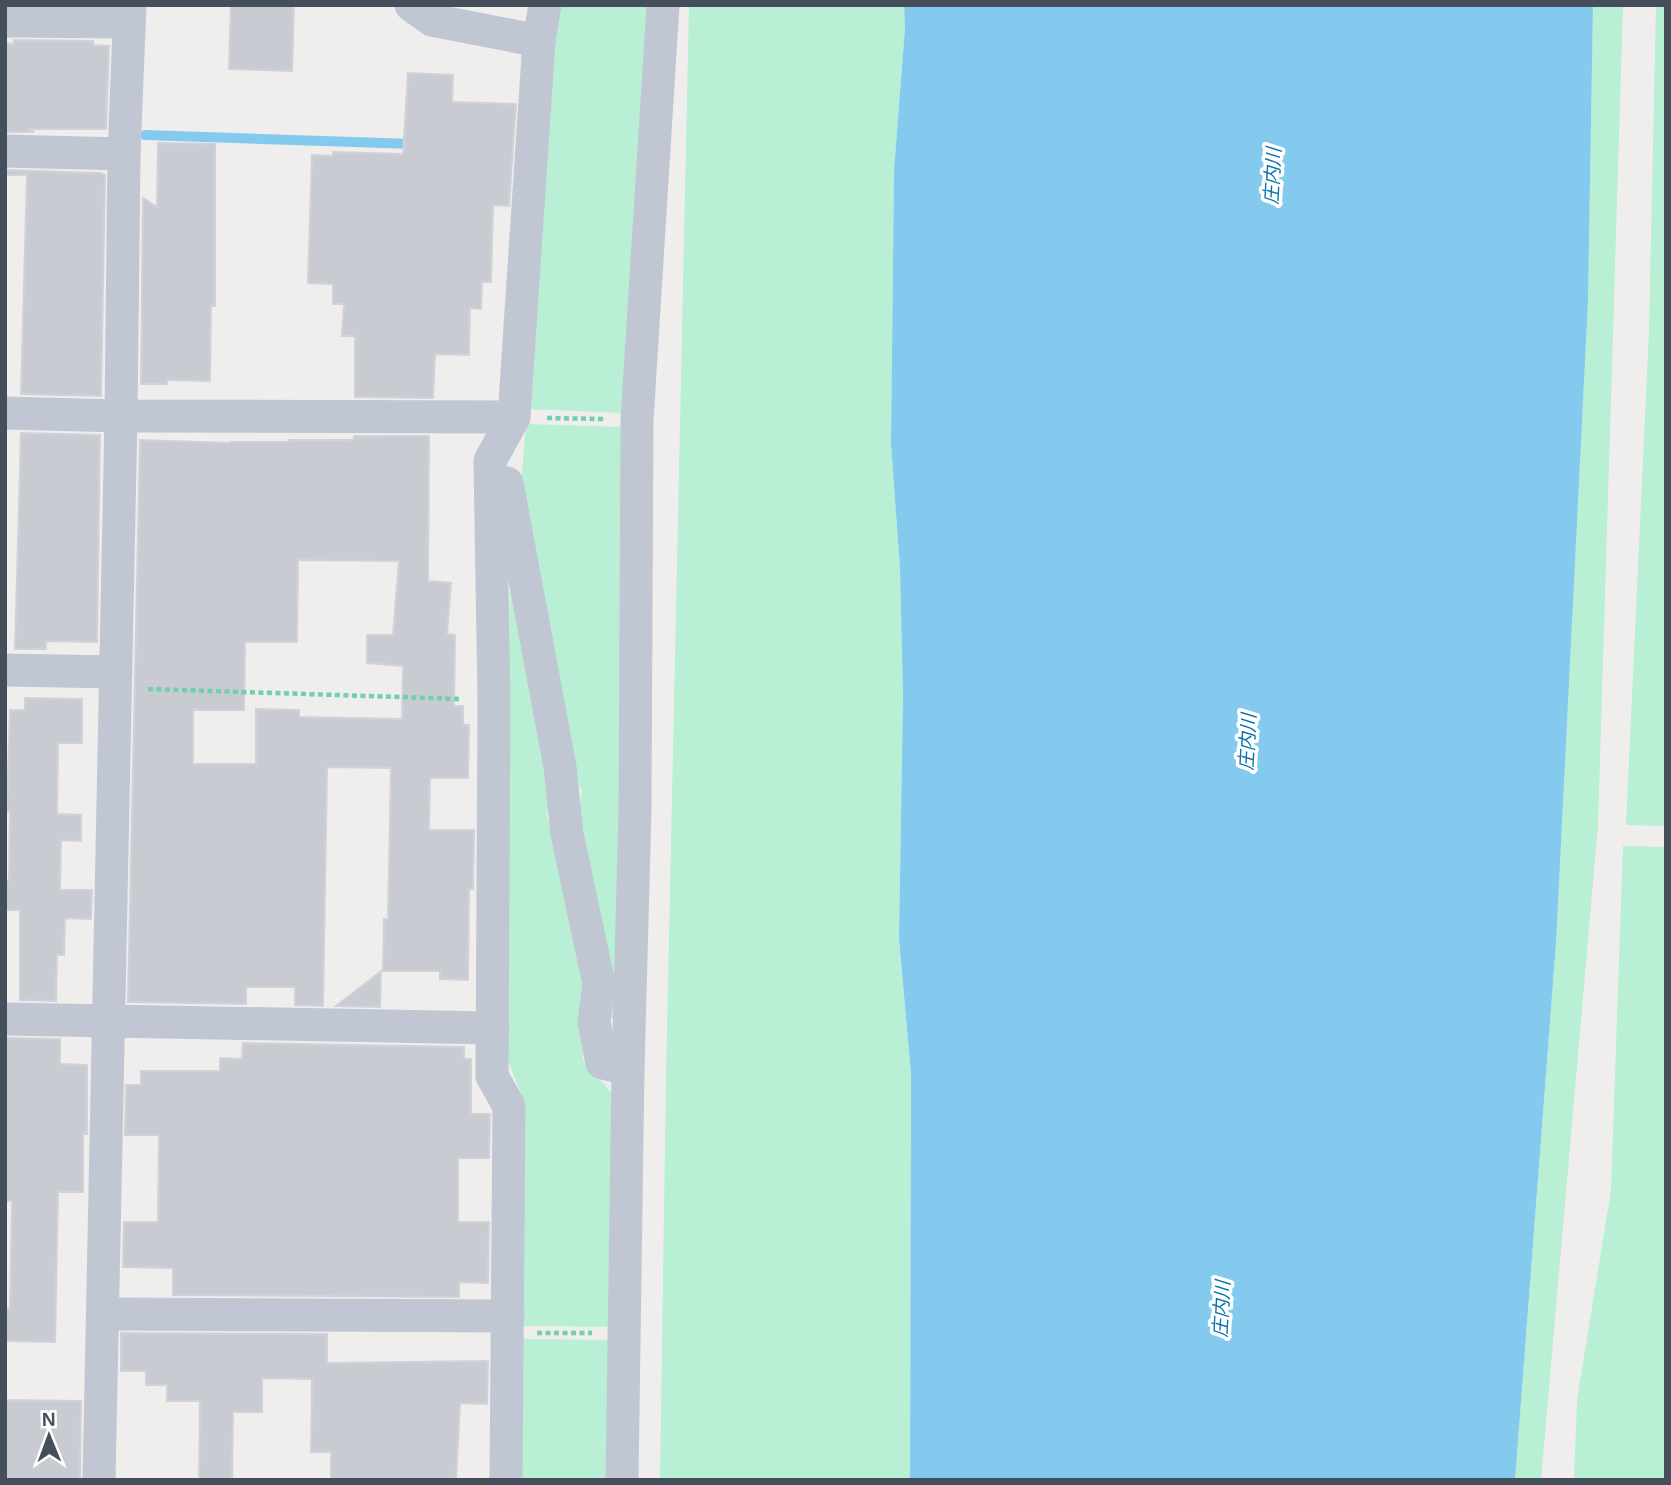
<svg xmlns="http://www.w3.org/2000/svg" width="1671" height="1485" viewBox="0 0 1671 1485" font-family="Arial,'Noto Sans JP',sans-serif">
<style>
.green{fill:#b9f0d5}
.water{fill:#84caee}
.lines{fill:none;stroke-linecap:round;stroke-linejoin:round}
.stream{stroke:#84caee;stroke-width:10}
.building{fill:#c9cbd3;stroke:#d1d2d9;stroke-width:2;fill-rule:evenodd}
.path{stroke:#70cfac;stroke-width:4.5;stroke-dasharray:5 3.5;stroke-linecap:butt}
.street{stroke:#c0c7d3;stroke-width:33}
.labels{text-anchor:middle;stroke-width:7;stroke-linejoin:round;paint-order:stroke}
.water-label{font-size:19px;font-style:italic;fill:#0774ab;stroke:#fff}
</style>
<rect width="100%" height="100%" fill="#f0eded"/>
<g class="green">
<path d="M 559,5 L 647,5 L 623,413 L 528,409 L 552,43 Z"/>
<path d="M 689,5 L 904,5 L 905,28 L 894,170 L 891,444 L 900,568 L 903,696 L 899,939 L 911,1073 L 910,1480 L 660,1480 L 666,1077 Z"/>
<path d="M 1593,5 L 1623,5 L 1598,825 L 1541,1480 L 1515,1480 L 1556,943 L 1588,302 Z"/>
<path d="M 1656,5 L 1666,5 L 1666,826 L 1626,825 L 1649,330 Z"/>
<path d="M 526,424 L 623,427 L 618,1017 L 612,1019 L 576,833 L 582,790 L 566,760 L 521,486 Z"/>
<path d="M 510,550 L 551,768 L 547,819 L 559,839 L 587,984 L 582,1019 L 583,1061 L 617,1099 L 616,1327 L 522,1326 L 524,1101 L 507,1059 Z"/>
<path d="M 1623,846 L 1666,847 L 1666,1480 L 1574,1480 L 1577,1400 L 1611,1190 Z"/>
<path d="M 522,1339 L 617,1340 L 615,1480 L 519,1480 Z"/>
</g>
<path class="water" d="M 904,5 L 1593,5 L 1588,302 L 1556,943 L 1515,1480 L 910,1480 L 911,1073 L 899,939 L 903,696 L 900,568 L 891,444 L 894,170 L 905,28 Z"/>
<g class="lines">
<path class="stream" d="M 145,135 L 414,144"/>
</g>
<g class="building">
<path d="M 231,5 L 294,5 L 292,71 L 229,69 Z"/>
<path d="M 14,40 L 93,41 L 93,45 L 109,46 L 106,129 L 28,129 L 34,132 L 5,132 L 5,43 L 14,44 Z"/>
<path d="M 408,73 L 453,75 L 452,102 L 516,104 L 509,206 L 493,205 L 491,282 L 482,282 L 481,309 L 470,308 L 469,355 L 435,354 L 433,398 L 355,397 L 355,336 L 342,336 L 344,304 L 333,304 L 333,284 L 308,283 L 312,155 L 333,156 L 333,152 L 403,154 Z"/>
<path d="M 158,143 L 215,144 L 215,306 L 211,306 L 210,381 L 167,380 L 167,384 L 141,384 L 143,198 L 157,207 Z"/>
<path d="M 5,170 L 100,173 L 105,175 L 101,396 L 21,394 L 27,175 L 5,175 Z"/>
<path d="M 21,433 L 100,435 L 97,642 L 46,641 L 46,649 L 15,649 Z"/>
<path d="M 354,436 L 429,436 L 428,581 L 451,583 L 447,634 L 455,635 L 454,706 L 463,706 L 463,725 L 469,725 L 468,778 L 430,778 L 429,830 L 474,830 L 473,889 L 469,889 L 468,980 L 440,979 L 440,971 L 383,971 L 384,919 L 388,919 L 391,768 L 327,767 L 323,1006 L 295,1005 L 295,987 L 246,987 L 246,1004 L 128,1002 L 140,440 L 231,443 L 231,442 L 288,442 L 288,440 L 350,440 L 354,439 ZM 298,560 L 399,561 L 393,635 L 367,635 L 367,663 L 403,666 L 402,719 L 299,717 L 299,710 L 256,709 L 256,764 L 193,764 L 193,710 L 244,710 L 245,642 L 297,642 Z"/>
<path d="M 25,698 L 82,699 L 82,743 L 58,743 L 57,814 L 81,815 L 81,841 L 61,840 L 60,890 L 92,890 L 91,919 L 65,918 L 64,955 L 57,955 L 56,1001 L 20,1000 L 20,910 L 5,910 L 5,881 L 9,881 L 10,811 L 7,811 L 10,710 L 25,710 Z"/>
<path d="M 381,971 L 380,1007 L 336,1006 Z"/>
<path d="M 5,1038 L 60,1039 L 60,1064 L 87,1065 L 87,1134 L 83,1134 L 83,1192 L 58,1192 L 55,1342 L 5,1341 L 5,1309 L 10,1309 L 12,1201 L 5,1201 Z"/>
<path d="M 243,1043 L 464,1047 L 464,1059 L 471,1059 L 471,1114 L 490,1114 L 489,1158 L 458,1158 L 458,1222 L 489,1222 L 488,1283 L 459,1282 L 459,1297 L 173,1295 L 173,1268 L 123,1267 L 124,1222 L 158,1222 L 159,1135 L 125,1135 L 126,1085 L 141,1085 L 141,1071 L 220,1071 L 220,1058 L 242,1059 Z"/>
<path d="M 121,1333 L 327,1334 L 327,1363 L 488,1361 L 487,1404 L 460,1403 L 456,1480 L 331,1480 L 331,1452 L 311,1452 L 312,1379 L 262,1378 L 262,1412 L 233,1412 L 232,1480 L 199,1480 L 200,1401 L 167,1401 L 167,1385 L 146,1385 L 146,1371 L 121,1371 Z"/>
<path d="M 5,1400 L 81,1401 L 80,1480 L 5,1480 Z"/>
</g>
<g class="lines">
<g class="path">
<path d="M 547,418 L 605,419"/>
<path d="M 148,689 L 462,699"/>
<path d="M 537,1333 L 592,1333"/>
</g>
<g class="street">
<path d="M 411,5 L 432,20 L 539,41 L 514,417 L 490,461 L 494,700 L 492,1076 L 509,1106 L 506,1480"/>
<path d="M 5,21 L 129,22"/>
<path d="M 539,41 L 545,5"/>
<path d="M 5,151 L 124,154"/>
<path d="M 5,413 L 121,416 L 514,417"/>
<path d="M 507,483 L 560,767 L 567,834 L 599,984 L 594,1022 L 602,1063 L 628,1069"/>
<path d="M 5,670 L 116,672"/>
<path d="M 5,1019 L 493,1028"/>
<path d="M 103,1314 L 508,1316"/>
<path d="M 99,1480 L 121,416 L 124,154 L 130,5"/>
<path d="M 622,1480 L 628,1069 L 635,810 L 637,420 L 663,5"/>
</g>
</g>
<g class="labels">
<g class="water-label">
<text transform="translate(1272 176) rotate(-87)" y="7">庄内川</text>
<text transform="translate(1247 742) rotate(-87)" y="7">庄内川</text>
<text transform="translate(1221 1309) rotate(-87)" y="7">庄内川</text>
</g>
</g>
<rect width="1671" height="1485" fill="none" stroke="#454e5b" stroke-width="14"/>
<g transform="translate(49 1436) rotate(359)" stroke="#ffffff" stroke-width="5" paint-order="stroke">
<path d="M0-5L12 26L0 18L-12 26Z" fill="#454e5b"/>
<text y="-10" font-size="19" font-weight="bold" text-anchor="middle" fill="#454e5b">N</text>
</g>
</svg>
